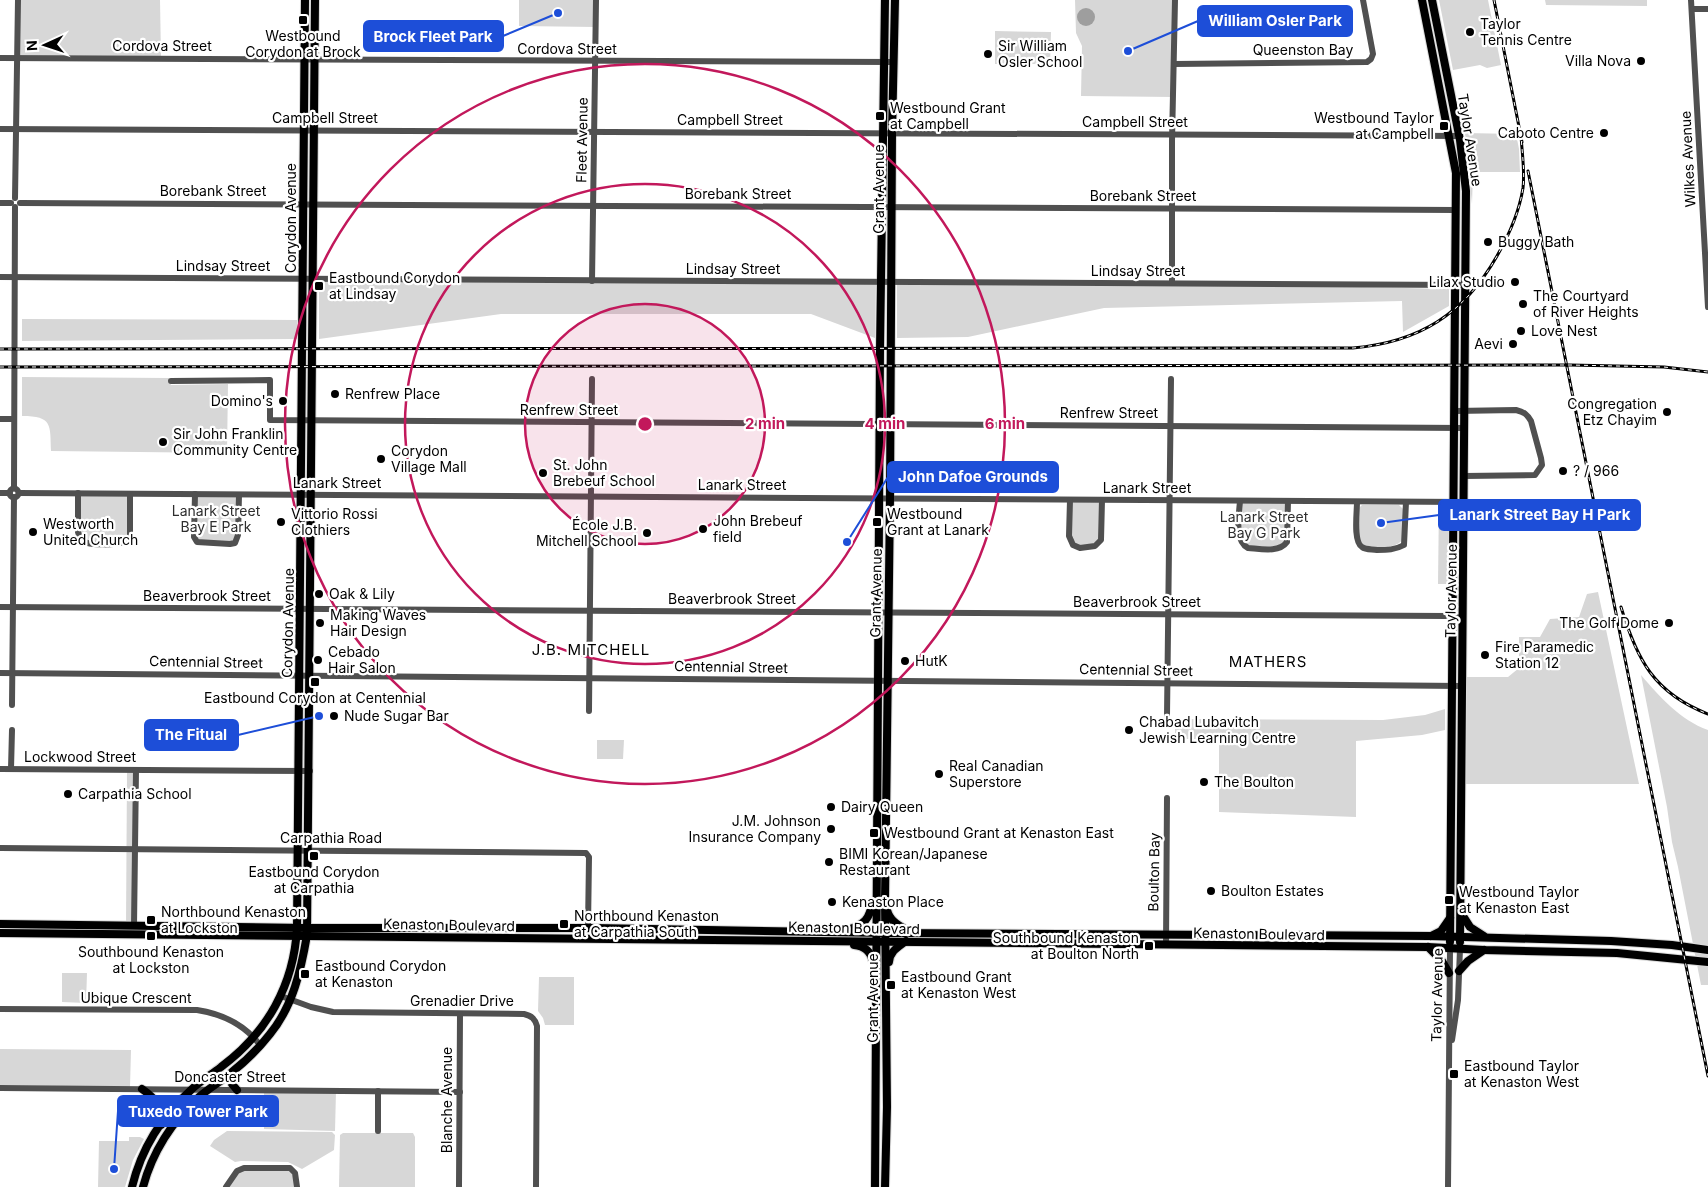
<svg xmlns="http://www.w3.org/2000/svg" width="1708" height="1187" viewBox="0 0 1708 1187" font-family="Inter,sans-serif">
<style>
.green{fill:#d7d7d7}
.water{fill:#9e9e9e}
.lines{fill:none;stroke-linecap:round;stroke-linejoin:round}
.major-casing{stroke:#dbdbdb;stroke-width:10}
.minor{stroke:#505050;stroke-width:6}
.major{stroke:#000;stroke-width:8}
.rail-casing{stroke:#000;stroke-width:3}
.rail{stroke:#fff;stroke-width:1;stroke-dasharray:4;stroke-linecap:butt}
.ring{fill:none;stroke:#c2185b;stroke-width:2.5}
.poi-dot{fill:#000;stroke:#fff;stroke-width:2}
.labels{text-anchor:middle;stroke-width:4.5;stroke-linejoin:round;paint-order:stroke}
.poi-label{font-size:14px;fill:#000;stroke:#fff;text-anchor:start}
.street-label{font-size:14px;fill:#000;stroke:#fff}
.park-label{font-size:14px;fill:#2e2e2e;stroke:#fff}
.neighbourhood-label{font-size:15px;letter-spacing:1px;fill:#000;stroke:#fff}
.centre{fill:#c2185b;stroke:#fff;stroke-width:2.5}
.ring-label{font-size:15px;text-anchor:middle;font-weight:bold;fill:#c2185b;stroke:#fff;stroke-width:4.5;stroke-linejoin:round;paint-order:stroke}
.leader{fill:none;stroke:#1d4ed8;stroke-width:2}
.callout-dot{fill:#1d4ed8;stroke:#fff;stroke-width:2}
.callout{fill:#1d4ed8;stroke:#1d4ed8;stroke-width:2}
.callout-label{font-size:15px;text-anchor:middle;font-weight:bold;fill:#fff}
</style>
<rect width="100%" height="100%" fill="#fff"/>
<g class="green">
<path d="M 18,0 L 160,0 L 161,59 L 17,58 Z"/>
<path d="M 519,0 L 596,0 L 596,27 L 519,26 Z"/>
<path d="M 1075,0 L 1175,0 L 1173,97 L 1081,96 L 1082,46 L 1076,33 Z"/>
<path d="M 1439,0 L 1488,0 L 1501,65 L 1487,68 L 1480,65 L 1453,70 Z"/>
<path d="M 1545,0 L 1647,0 L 1647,6 L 1546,5 Z"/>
<path d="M 995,31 L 1051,32 L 1050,64 L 995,64 Z"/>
<path d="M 1465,133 L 1516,134 L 1519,149 L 1520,172 L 1473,172 L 1472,204 Z"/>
<path d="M 319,280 L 876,282 L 875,338 L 811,314 L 501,314 L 319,339 Z"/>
<path d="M 897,282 L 1172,283 L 1449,289 L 1449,306 L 1403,332 L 1402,301 L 1104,308 L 968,337 L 897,338 Z"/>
<path d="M 22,319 L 297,320 L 297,339 L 22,341 Z"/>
<path d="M 22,377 L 169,378 L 171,385 L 228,384 L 227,453 L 51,451 C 50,425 53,416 22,416 Z"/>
<path d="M 78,493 L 130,494 L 130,533 L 124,543 L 81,541 Z"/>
<path d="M 195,494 L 239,495 L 235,543 L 197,542 Z"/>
<path d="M 1070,500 L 1102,500 L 1101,540 L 1095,546 L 1080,548 L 1069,536 Z"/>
<path d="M 1240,501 L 1288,501 L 1284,546 L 1248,548 L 1241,542 Z"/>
<path d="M 1439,502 L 1454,503 L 1453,584 L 1438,584 Z"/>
<path d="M 1362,505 L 1399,505 L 1403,509 C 1403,517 1406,532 1402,540 C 1397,549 1368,550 1362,544 C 1356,538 1359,516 1359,508 Z"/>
<path d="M 1459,506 L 1461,507 L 1460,612 L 1458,612 L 1456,610 L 1457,509 Z"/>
<path d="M 1598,592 L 1639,784 L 1461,784 L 1462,677 L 1508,677 L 1519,668 L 1519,637 L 1540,637 L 1550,619 L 1579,617 L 1587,594 Z"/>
<path d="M 1641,675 C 1660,697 1680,720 1708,730 L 1708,985 L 1701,985 L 1678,867 L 1672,842 L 1667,807 Z"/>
<path d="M 1445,709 L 1445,730 L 1422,735 L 1356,741 L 1356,817 L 1219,812 L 1219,739 L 1175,739 L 1175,719 L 1383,720 L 1425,715 Z"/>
<path d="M 597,740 L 624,740 L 623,759 L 597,759 Z"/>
<path d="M 127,770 L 136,770 L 134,926 L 126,926 Z"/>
<path d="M 62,973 L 87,973 L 86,1003 L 62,1002 Z"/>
<path d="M 539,977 L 574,977 L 574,1025 L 545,1025 L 543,1018 L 538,1011 Z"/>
<path d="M 0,1049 L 131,1050 L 130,1087 L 0,1085 Z"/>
<path d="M 264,1090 L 336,1091 L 335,1131 L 264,1129 Z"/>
<path d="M 227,1131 L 332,1132 L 335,1135 L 334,1150 L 302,1169 L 288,1162 L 241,1161 L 235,1162 L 210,1146 L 214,1140 Z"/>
<path d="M 343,1133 L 413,1133 L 415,1137 L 415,1187 L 339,1187 L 340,1135 Z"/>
<path d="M 129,1137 L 140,1137 L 144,1139 L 133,1160 L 125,1187 L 98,1187 L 99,1141 L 129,1141 Z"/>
<path d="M 290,1168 L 297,1187 L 226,1187 L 237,1171 Z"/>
</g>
<circle class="water" cx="1086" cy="17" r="9"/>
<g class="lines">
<g class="major-casing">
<g id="major">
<path d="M 1422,0 L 1456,173 L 1450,942"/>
<path d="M 1432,0 L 1460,140 L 1466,191 L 1460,942"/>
<path d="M 887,910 C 890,922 900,926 910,932"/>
<path d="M 1461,913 L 1470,927 L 1484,936"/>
<path d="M 0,924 L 307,928 L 594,928 L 886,933 L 1429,936 L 1611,941 L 1672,945 L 1708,950"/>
<path d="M 848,930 C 864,924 870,920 872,902"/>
<path d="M 0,933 L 1428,947 L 1484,950 L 1617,953 L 1708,962"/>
<path d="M 1431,936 L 1441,931 L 1450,918"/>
<path d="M 854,945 C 864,946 871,951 873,962"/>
<path d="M 1428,947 L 1442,961 L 1449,973"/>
<path d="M 889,962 C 890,951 898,947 906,941"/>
<path d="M 1459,971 L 1468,961 L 1484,950"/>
<path d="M 230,1074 L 232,1084 L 237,1090"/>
<path d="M 142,1089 C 158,1100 160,1106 161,1125"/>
<path d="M 132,1187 C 141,1150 162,1116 191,1090 C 200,1081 211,1075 221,1067 C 267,1033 294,985 297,928 L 305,0"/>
<path d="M 143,1187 C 152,1153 172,1121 199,1097 C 209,1088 222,1081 232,1072 C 246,1061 259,1048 270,1034 C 293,1006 301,970 307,935 L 315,0"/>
<path d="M 875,1187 L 880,349 L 885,0"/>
<path d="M 885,1187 L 887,1107 L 885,900 L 890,499 L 892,133 L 895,0"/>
</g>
</g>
<g class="minor">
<path d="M 1691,0 L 1708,307"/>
<path d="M 1693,9 L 1708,9"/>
<path d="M 0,58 L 894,62"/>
<path d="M 1174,64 L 1367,62 L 1371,59 L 1373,54 L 1363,0"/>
<path d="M 0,129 L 1459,136"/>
<path d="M 15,198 L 18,0"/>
<path d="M 0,203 L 11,203"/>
<path d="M 20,203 L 1456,210"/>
<path d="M 0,277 L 1466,285"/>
<path d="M 592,281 L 596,0"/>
<path d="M 1172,283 L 1172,141 L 1175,0"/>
<path d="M 171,381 L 270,380 L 270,420 L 1465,428"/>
<path d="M 1455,411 L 1516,410 C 1524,412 1527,414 1531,421 L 1541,458 L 1542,465 L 1535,475 L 1464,476"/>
<path d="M 0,419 L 14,419"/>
<path d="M 14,488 L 15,207"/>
<circle cx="14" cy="493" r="4.5"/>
<path d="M 0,493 L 10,493"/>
<path d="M 19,493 L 1464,502"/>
<path d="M 78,493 L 78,532 L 81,541 C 89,545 119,546 128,541 L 130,538 L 130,494"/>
<path d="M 195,494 L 194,537 L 197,542 L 230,544 L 235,543 L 238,535 L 239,495"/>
<path d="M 1070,500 L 1069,536 L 1073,545 L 1080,548 L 1095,546 L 1101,540 L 1102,500"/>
<path d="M 1240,501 C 1239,515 1234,541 1248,548 C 1261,549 1279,553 1287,542 L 1288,501"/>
<path d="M 1357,502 C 1357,512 1353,542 1362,547 C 1366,550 1372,549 1377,550 C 1387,550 1395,550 1404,545 L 1406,502"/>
<path d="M 0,607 L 1447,616 L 1463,618"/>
<path d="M 0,673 L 1462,686"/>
<path d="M 12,705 L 14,497"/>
<path d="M 589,711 L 592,379"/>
<path d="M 1167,716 L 1171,379"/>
<path d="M 0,769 L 310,771"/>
<path d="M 11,769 L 12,730"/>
<path d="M 0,848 L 586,853 L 589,857 L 588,928"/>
<path d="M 134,926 L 136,770"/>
<path d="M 1166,945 L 1167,798"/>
<path d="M 281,996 L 311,1007 L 333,1012 L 524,1014 C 532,1016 535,1019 537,1026 L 536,1187"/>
<path d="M 0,1009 L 197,1010 C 223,1014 244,1024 260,1045"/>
<path d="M 1452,1040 L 1458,1000 L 1460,949"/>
<path d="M 0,1088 L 460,1092"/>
<path d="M 378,1131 L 378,1091"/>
<path d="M 226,1187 L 237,1171 L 244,1168 L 290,1168 L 295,1173 L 297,1187"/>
<path d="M 459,1187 L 460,1014"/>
<path d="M 1448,1187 L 1450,949"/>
</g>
<use href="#major" class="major"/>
<g class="rail-casing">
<g id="rail">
<path d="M 1494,0 L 1522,142"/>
<path d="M 1528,171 L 1708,1076"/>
<path d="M 0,349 L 1353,348 C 1420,342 1464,314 1497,256 C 1509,235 1519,213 1523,188 C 1525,171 1522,153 1521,135"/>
<path d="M 0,367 L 1570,365 L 1664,367 L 1708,372"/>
<path d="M 1621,607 C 1637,660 1654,693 1708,714"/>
</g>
</g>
<use href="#rail" class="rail"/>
</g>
<circle cx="645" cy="424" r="120" fill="#c2185b" fill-opacity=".12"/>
<g class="ring">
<circle cx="645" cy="424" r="120"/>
<circle cx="645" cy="424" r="240"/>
<circle cx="645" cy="424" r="360"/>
</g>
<g class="poi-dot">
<rect x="298" y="15" width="10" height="10" rx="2.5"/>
<circle cx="1470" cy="32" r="5"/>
<circle cx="988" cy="54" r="5"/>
<circle cx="1641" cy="61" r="5"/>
<rect x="875" y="111" width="10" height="10" rx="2.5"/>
<rect x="1439" y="121" width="10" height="10" rx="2.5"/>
<circle cx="1604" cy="133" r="5"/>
<circle cx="1488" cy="242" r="5"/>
<circle cx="1515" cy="282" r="5"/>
<rect x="314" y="281" width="10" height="10" rx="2.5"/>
<circle cx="1523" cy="304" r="5"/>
<circle cx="1521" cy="331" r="5"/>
<circle cx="1513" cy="344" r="5"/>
<circle cx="335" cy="394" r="5"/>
<circle cx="283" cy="401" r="5"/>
<circle cx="1667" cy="412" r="5"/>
<circle cx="163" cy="442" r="5"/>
<circle cx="381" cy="459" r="5"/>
<circle cx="1563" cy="471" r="5"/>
<circle cx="543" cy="473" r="5"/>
<circle cx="281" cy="522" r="5"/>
<rect x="872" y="517" width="10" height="10" rx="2.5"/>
<circle cx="703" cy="529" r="5"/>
<circle cx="33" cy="532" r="5"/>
<circle cx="647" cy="533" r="5"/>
<circle cx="319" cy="594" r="5"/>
<circle cx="320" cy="623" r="5"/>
<circle cx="1669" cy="623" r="5"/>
<circle cx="1485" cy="655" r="5"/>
<circle cx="318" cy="660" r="5"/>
<circle cx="905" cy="661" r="5"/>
<rect x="310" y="677" width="10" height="10" rx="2.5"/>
<circle cx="334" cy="716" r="5"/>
<circle cx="1129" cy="730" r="5"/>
<circle cx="939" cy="774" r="5"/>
<circle cx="1204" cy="782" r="5"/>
<circle cx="68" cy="794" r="5"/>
<circle cx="831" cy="807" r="5"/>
<circle cx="831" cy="829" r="5"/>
<rect x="869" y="828" width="10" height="10" rx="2.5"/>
<rect x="309" y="851" width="10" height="10" rx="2.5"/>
<circle cx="829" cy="862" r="5"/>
<circle cx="1211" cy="891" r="5"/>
<rect x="1444" y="895" width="10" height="10" rx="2.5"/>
<circle cx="832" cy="902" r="5"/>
<rect x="146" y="915" width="10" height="10" rx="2.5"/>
<rect x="559" y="919" width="10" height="10" rx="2.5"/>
<rect x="146" y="931" width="10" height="10" rx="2.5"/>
<rect x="1144" y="941" width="10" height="10" rx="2.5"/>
<rect x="300" y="969" width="10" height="10" rx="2.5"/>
<rect x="886" y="980" width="10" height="10" rx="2.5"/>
<rect x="1449" y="1069" width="10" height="10" rx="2.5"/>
</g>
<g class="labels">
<g class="poi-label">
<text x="1480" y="29">Taylor<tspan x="1480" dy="16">Tennis Centre</tspan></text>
<text x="303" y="41" text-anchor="middle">Westbound<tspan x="303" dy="16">Corydon at Brock</tspan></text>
<text x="998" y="51">Sir William<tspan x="998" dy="16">Osler School</tspan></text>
<text x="1631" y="66" text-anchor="end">Villa Nova</text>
<text x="890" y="113">Westbound Grant<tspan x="890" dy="16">at Campbell</tspan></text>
<text x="1434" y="123" text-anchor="end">Westbound Taylor<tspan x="1434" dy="16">at Campbell</tspan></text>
<text x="1594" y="138" text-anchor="end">Caboto Centre</text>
<text x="1498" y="247">Buggy Bath</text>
<text x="329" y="283">Eastbound Corydon<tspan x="329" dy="16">at Lindsay</tspan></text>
<text x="1505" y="287" text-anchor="end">Lilax Studio</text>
<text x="1533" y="301">The Courtyard<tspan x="1533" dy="16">of River Heights</tspan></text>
<text x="1531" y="336">Love Nest</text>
<text x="1503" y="349" text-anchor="end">Aevi</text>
<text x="345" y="399">Renfrew Place</text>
<text x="273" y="406" text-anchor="end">Domino's</text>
<text x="1657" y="409" text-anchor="end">Congregation<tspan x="1657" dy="16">Etz Chayim</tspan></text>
<text x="173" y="439">Sir John Franklin<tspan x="173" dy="16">Community Centre</tspan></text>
<text x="391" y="456">Corydon<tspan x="391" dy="16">Village Mall</tspan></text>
<text x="553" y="470">St. John<tspan x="553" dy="16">Brebeuf School</tspan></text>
<text x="1573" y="476">? / 966</text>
<text x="291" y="519">Vittorio Rossi<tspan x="291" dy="16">Clothiers</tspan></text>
<text x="887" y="519">Westbound<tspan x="887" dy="16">Grant at Lanark</tspan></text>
<text x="713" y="526">John Brebeuf<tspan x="713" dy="16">field</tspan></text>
<text x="43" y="529">Westworth<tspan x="43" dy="16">United Church</tspan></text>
<text x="637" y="530" text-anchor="end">École J.B.<tspan x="637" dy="16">Mitchell School</tspan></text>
<text x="329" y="599">Oak &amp; Lily</text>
<text x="330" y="620">Making Waves<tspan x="330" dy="16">Hair Design</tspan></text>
<text x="1659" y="628" text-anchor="end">The Golf Dome</text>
<text x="1495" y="652">Fire Paramedic<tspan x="1495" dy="16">Station 12</tspan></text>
<text x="328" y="657">Cebado<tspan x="328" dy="16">Hair Salon</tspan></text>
<text x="915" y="666">HutK</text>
<text x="315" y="703" text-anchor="middle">Eastbound Corydon at Centennial</text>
<text x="344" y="721">Nude Sugar Bar</text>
<text x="1139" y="727">Chabad Lubavitch<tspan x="1139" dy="16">Jewish Learning Centre</tspan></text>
<text x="949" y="771">Real Canadian<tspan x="949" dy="16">Superstore</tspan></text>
<text x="1214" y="787">The Boulton</text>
<text x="78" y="799">Carpathia School</text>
<text x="841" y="812">Dairy Queen</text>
<text x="821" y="826" text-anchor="end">J.M. Johnson<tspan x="821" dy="16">Insurance Company</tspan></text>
<text x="884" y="838">Westbound Grant at Kenaston East</text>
<text x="839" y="859">BIMI Korean/Japanese<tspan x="839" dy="16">Restaurant</tspan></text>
<text x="314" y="877" text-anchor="middle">Eastbound Corydon<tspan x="314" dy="16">at Carpathia</tspan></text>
<text x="1221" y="896">Boulton Estates</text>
<text x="1459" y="897">Westbound Taylor<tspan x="1459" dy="16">at Kenaston East</tspan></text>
<text x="842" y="907">Kenaston Place</text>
<text x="161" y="917">Northbound Kenaston<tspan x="161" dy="16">at Lockston</tspan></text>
<text x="574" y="921">Northbound Kenaston<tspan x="574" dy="16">at Carpathia South</tspan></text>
<text x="1139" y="943" text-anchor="end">Southbound Kenaston<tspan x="1139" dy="16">at Boulton North</tspan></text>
<text x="151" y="957" text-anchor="middle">Southbound Kenaston<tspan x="151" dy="16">at Lockston</tspan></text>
<text x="315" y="971">Eastbound Corydon<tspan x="315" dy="16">at Kenaston</tspan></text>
<text x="901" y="982">Eastbound Grant<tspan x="901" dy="16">at Kenaston West</tspan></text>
<text x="1464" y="1071">Eastbound Taylor<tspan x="1464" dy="16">at Kenaston West</tspan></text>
</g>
<g class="street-label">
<text x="162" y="51">Cordova Street</text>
<text x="567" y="54">Cordova Street</text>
<text x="1303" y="55">Queenston Bay</text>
<text x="325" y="123">Campbell Street</text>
<text x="730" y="125">Campbell Street</text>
<text x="1135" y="127">Campbell Street</text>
<text transform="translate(582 140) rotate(-89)" y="5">Fleet Avenue</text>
<text transform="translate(1470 140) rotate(81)" y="5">Taylor Avenue</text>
<text transform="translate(1688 159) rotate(-93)" y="5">Wilkes Avenue</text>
<text transform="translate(879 189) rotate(-90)" y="5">Grant Avenue</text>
<text x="213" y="196">Borebank Street</text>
<text x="738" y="199">Borebank Street</text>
<text x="1143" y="201">Borebank Street</text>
<text transform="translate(291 218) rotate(-90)" y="5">Corydon Avenue</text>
<text x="223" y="271">Lindsay Street</text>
<text x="733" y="274">Lindsay Street</text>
<text x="1138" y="276">Lindsay Street</text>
<text x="569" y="415">Renfrew Street</text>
<text x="1109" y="418">Renfrew Street</text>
<text x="337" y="488">Lanark Street</text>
<text x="742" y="490">Lanark Street</text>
<text x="1147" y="493">Lanark Street</text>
<text transform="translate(1451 591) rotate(-89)" y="5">Taylor Avenue</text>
<text transform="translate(876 593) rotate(-89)" y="5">Grant Avenue</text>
<text x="207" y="601">Beaverbrook Street</text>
<text x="732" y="604">Beaverbrook Street</text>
<text x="1137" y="607">Beaverbrook Street</text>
<text transform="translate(288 623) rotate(-89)" y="5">Corydon Avenue</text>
<text transform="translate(206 662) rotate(1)" y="5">Centennial Street</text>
<text transform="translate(731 667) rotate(1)" y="5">Centennial Street</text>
<text transform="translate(1136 670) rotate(1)" y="5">Centennial Street</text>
<text x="80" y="762">Lockwood Street</text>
<text x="331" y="843">Carpathia Road</text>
<text transform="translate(1154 872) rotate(-89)" y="5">Boulton Bay</text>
<text transform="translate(449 925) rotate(1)" y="5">Kenaston Boulevard</text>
<text transform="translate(854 928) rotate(1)" y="5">Kenaston Boulevard</text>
<text transform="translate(1259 934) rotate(1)" y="5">Kenaston Boulevard</text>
<text transform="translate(1437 995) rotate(-89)" y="5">Taylor Avenue</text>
<text x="136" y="1003">Ubique Crescent</text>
<text transform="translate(873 998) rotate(-90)" y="5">Grant Avenue</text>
<text x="462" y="1006">Grenadier Drive</text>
<text x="230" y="1082">Doncaster Street</text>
<text transform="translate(447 1100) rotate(-90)" y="5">Blanche Avenue</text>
</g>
<g class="park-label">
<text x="216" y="516">Lanark Street<tspan x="216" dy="16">Bay E Park</tspan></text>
<text x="1264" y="522">Lanark Street<tspan x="1264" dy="16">Bay G Park</tspan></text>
</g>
<g class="neighbourhood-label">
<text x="591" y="655">J.B. MITCHELL</text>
<text x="1268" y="667">MATHERS</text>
</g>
</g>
<circle cx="645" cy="424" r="8" class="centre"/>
<g class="ring-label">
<text x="765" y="429">2 min</text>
<text x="885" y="429">4 min</text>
<text x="1005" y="429">6 min</text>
</g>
<path class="leader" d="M1128 51L1198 21M558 13L503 36M847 542L888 477M1381 523L1439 515M319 716L238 735M114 1169L118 1111"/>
<g class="callout-dot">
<circle cx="1128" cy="51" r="5"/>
<circle cx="558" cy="13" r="5"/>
<circle cx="847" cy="542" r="5"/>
<circle cx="1381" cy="523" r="5"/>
<circle cx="319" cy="716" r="5"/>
<circle cx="114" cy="1169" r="5"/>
</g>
<g class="callout">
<rect x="1198" y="6" width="154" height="30" rx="5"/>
<rect x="364" y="21" width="139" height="30" rx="5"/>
<rect x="888" y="462" width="170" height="30" rx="5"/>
<rect x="1439" y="500" width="201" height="30" rx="5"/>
<rect x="145" y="720" width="93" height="30" rx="5"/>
<rect x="118" y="1096" width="160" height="30" rx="5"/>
</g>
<g class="callout-label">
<text x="1275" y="26">William Osler Park</text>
<text x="433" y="42">Brock Fleet Park</text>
<text x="973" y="482">John Dafoe Grounds</text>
<text x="1540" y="520">Lanark Street Bay H Park</text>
<text x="191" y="740">The Fitual</text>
<text x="198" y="1117">Tuxedo Tower Park</text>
</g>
<g transform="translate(45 45) rotate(267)" stroke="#ffffff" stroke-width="4" paint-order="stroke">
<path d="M0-4L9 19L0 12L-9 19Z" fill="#000000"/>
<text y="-8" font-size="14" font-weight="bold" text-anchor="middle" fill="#000000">N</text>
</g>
</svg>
